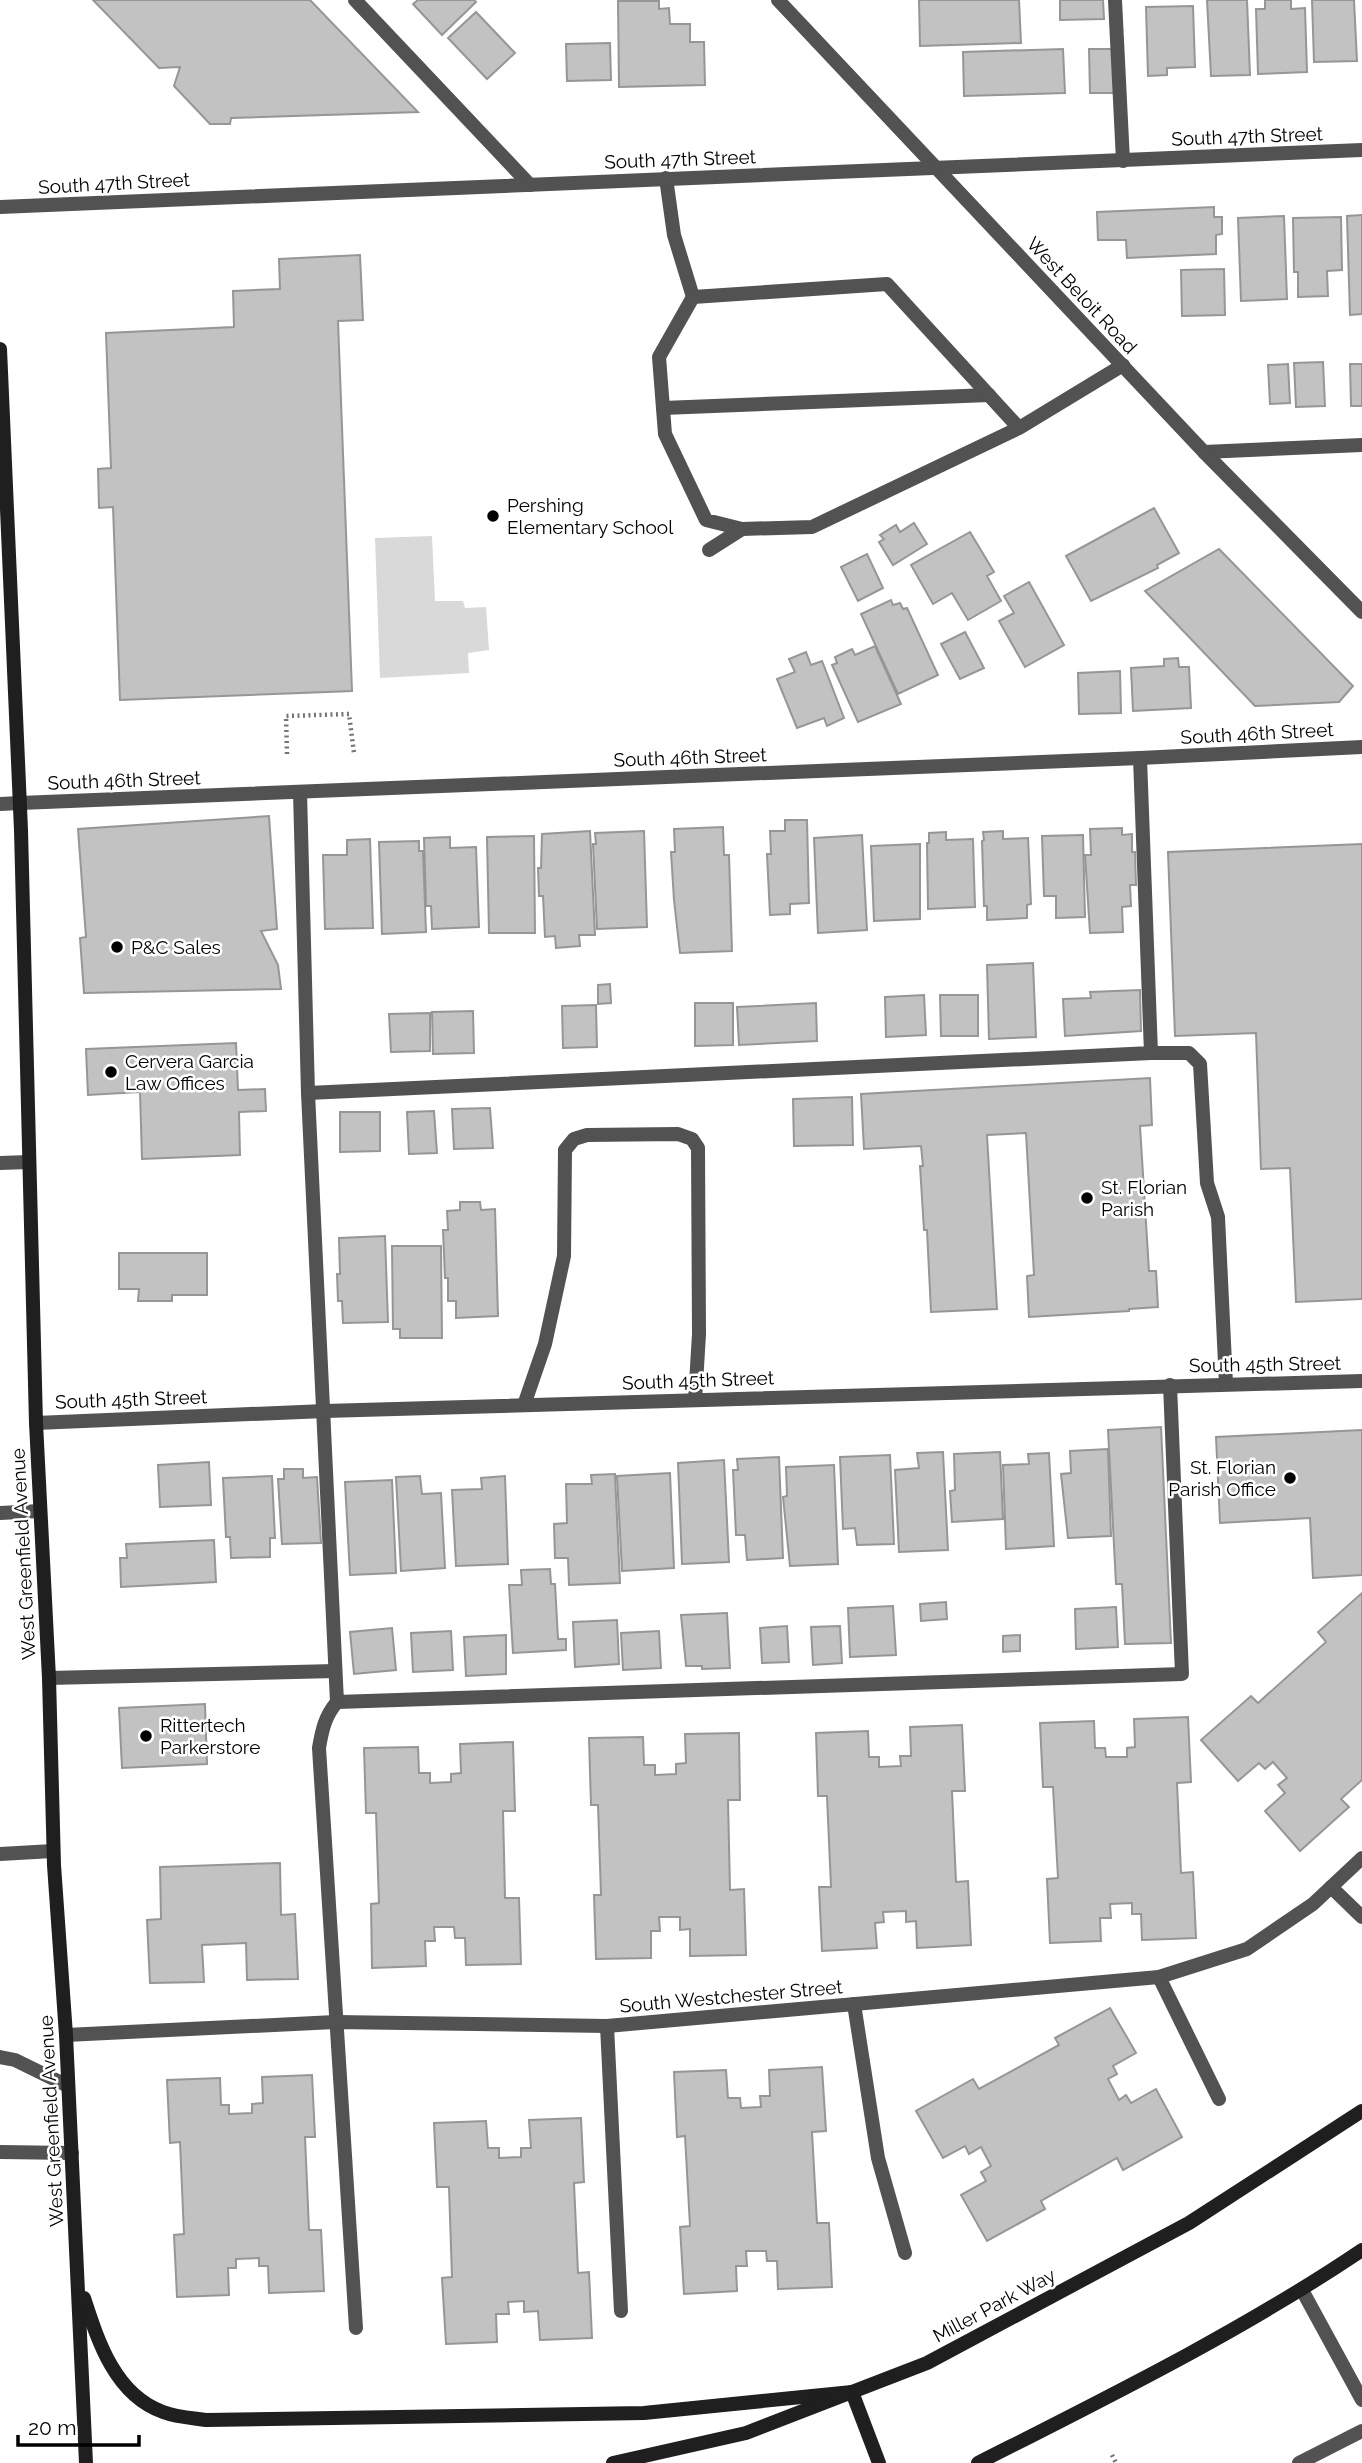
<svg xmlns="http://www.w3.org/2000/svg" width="1362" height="2463" viewBox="0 0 1362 2463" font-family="Raleway,sans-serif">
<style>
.green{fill:#d9d9d9}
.building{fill:#c2c2c2;stroke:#969696;stroke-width:2}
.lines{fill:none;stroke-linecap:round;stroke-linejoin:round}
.path{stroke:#747474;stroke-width:4.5;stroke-dasharray:2 3.5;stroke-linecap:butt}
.lane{stroke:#525252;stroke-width:14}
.street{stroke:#525252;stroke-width:14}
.secondary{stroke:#1f1f1f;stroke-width:14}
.poi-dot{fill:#000;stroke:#fff;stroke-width:2.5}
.labels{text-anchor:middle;stroke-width:5;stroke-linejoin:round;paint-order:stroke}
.street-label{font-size:19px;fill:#000;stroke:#fff}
.poi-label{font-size:19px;fill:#000;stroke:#fff;text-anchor:start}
</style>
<rect width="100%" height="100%" fill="#fff"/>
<path class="green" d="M 432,536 L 435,601 L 463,601 L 465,608 L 486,607 L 489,650 L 468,653 L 469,673 L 380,678 L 375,538 Z"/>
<g class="building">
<path d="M 93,0 L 310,0 L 418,112 L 231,118 L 230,124 L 210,124 L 174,86 L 180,67 L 159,68 Z"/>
<path d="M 418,0 L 474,0 L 476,2 L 442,35 L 413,4 Z"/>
<path d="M 919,0 L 1019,0 L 1021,43 L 920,46 Z"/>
<path d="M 1060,0 L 1103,0 L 1104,19 L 1060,20 Z"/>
<path d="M 1207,0 L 1247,0 L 1250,75 L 1211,76 Z"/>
<path d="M 1265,0 L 1291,0 L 1291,9 L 1305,8 L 1307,72 L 1258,74 L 1256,9 L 1265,9 Z"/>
<path d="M 1312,0 L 1354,0 L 1357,61 L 1314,62 Z"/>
<path d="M 618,1 L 659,1 L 659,9 L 669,8 L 670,24 L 690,24 L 690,42 L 704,42 L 705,85 L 619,87 Z"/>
<path d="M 1193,6 L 1195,67 L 1167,68 L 1167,75 L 1148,76 L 1146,7 Z"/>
<path d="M 476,12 L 515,53 L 487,79 L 448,38 Z"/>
<path d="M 610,43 L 611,80 L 567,81 L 566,44 Z"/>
<path d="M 1063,49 L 1065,93 L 964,96 L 963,52 Z"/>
<path d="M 1089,49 L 1114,49 L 1115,93 L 1090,93 Z"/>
<path d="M 1214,207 L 1214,217 L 1222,217 L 1222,234 L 1216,235 L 1216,254 L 1127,258 L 1126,240 L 1098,240 L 1097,212 Z"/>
<path d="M 1362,215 L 1362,314 L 1350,315 L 1347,216 Z"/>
<path d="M 1284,216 L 1287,299 L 1241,301 L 1238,218 Z"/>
<path d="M 1341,217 L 1342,270 L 1327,271 L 1328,296 L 1298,297 L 1298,272 L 1294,272 L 1293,218 Z"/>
<path d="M 360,255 L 363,320 L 338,321 L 352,691 L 120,700 L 113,507 L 99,508 L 98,469 L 111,468 L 106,333 L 234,327 L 233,291 L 280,289 L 279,259 Z"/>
<path d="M 1224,269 L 1225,315 L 1182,316 L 1181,270 Z"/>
<path d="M 1323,362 L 1325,406 L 1296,407 L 1294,363 Z"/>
<path d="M 1288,364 L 1290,403 L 1270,404 L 1268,365 Z"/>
<path d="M 1350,364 L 1362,364 L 1362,406 L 1351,406 Z"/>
<path d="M 1154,508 L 1179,553 L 1157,565 L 1158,568 L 1091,601 L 1066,556 Z"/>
<path d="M 914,523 L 927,544 L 893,565 L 879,542 L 884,539 L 880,535 L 896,525 L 900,532 Z"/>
<path d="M 970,532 L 994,572 L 987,576 L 1001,601 L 968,620 L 952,593 L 933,604 L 911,565 Z"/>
<path d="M 1219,549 L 1353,686 L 1339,702 L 1255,706 L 1145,591 Z"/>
<path d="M 867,554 L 883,588 L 858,601 L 841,567 Z"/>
<path d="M 1029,582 L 1064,645 L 1025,667 L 999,621 L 1014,613 L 1004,596 Z"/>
<path d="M 891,600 L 893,605 L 900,603 L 903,609 L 907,608 L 938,675 L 898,694 L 861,614 Z"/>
<path d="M 965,632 L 984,668 L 960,679 L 941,644 Z"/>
<path d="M 875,646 L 901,704 L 858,722 L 832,665 L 837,663 L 835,657 L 852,649 L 855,655 Z"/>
<path d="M 806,652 L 811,665 L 822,661 L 844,718 L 827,726 L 824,718 L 797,728 L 777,679 L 795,672 L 789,659 Z"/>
<path d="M 1178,658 L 1179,667 L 1189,667 L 1191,708 L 1133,711 L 1131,668 L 1164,666 L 1164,659 Z"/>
<path d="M 1120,671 L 1121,713 L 1079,714 L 1078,673 Z"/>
<path d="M 269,816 L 277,929 L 261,931 L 278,965 L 281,989 L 84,993 L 80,938 L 86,937 L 78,829 Z"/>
<path d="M 785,820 L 807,820 L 809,903 L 790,904 L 790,914 L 770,915 L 767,854 L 771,854 L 770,831 L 785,831 Z"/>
<path d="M 723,827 L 724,855 L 729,855 L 732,951 L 680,953 L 674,900 L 671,852 L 675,852 L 674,829 Z"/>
<path d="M 1122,828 L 1122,835 L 1132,834 L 1132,852 L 1135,852 L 1136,885 L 1130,885 L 1131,906 L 1122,907 L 1123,932 L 1090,933 L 1085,855 L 1091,855 L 1090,829 Z"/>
<path d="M 590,831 L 595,935 L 579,935 L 580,946 L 556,948 L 555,936 L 545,937 L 543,896 L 539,896 L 538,868 L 541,868 L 542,834 Z"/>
<path d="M 644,831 L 647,927 L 597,929 L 593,844 L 596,844 L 595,833 Z"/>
<path d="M 1003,831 L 1003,839 L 1028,838 L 1031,904 L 1027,905 L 1027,918 L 987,920 L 987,906 L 984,906 L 982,841 L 984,840 L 983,832 Z"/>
<path d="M 946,832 L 946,840 L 973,839 L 975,907 L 928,909 L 927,843 L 929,843 L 929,833 Z"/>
<path d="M 862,835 L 867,930 L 818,933 L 814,838 Z"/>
<path d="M 1083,835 L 1085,917 L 1056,918 L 1056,896 L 1044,896 L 1042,836 Z"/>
<path d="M 534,836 L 535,933 L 489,933 L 487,837 Z"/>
<path d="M 450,837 L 450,848 L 476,847 L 479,927 L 432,929 L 431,906 L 426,906 L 424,838 Z"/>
<path d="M 370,839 L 373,928 L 325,929 L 323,855 L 347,855 L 347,840 Z"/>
<path d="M 419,841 L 419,851 L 423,851 L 426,932 L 382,934 L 379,842 Z"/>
<path d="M 920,844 L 920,919 L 874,921 L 871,846 Z"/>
<path d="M 1362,844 L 1362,1299 L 1296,1302 L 1290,1168 L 1261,1169 L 1256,1033 L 1175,1036 L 1168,852 Z"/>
<path d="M 1033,963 L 1036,1037 L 989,1039 L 987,965 Z"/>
<path d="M 610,984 L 611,1003 L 598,1004 L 598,985 Z"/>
<path d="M 1140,990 L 1141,1031 L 1065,1036 L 1063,999 L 1091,998 L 1090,992 Z"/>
<path d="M 924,995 L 926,1035 L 886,1037 L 885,997 Z"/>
<path d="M 940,995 L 978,995 L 978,1036 L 941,1036 Z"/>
<path d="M 695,1003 L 733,1003 L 733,1045 L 695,1046 Z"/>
<path d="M 816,1003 L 817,1041 L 739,1045 L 737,1007 Z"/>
<path d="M 596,1005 L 597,1047 L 563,1048 L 562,1006 Z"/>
<path d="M 473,1011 L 474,1053 L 433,1054 L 432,1012 Z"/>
<path d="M 430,1013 L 430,1051 L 391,1052 L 389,1014 Z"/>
<path d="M 236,1043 L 238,1090 L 265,1089 L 266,1111 L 239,1112 L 240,1155 L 142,1159 L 140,1092 L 88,1095 L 86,1049 Z"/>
<path d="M 1150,1078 L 1152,1125 L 1140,1126 L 1149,1271 L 1156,1271 L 1158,1307 L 1129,1309 L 1129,1311 L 1029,1317 L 1027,1276 L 1034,1275 L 1026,1133 L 987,1135 L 997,1309 L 931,1312 L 927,1230 L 924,1230 L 920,1166 L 923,1166 L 921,1146 L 864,1149 L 861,1094 Z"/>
<path d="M 852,1097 L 853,1145 L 794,1146 L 793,1099 Z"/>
<path d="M 490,1108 L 493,1148 L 454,1149 L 452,1109 Z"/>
<path d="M 434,1111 L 437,1153 L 409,1154 L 407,1112 Z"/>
<path d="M 340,1112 L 380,1112 L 380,1151 L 340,1152 Z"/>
<path d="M 460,1202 L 480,1202 L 481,1210 L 495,1209 L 498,1316 L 456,1318 L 456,1301 L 448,1301 L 448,1278 L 445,1278 L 443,1230 L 448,1230 L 447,1211 L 460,1210 Z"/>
<path d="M 385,1236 L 388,1322 L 343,1323 L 342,1301 L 338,1301 L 337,1274 L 340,1274 L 339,1238 Z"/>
<path d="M 392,1246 L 441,1246 L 442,1338 L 400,1338 L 400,1329 L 393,1329 Z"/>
<path d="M 119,1253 L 207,1253 L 207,1295 L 172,1295 L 172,1301 L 138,1301 L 139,1289 L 119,1289 Z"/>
<path d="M 1161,1427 L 1171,1643 L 1125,1644 L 1122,1584 L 1116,1584 L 1108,1430 Z"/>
<path d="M 1362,1430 L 1362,1575 L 1313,1578 L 1310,1518 L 1220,1523 L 1216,1437 Z"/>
<path d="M 1108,1449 L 1111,1536 L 1068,1538 L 1061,1474 L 1071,1473 L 1070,1451 Z"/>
<path d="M 943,1452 L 948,1550 L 899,1552 L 895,1470 L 919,1468 L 917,1453 Z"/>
<path d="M 1000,1452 L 1003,1519 L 952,1522 L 950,1491 L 955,1490 L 954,1454 Z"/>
<path d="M 1049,1453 L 1054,1546 L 1006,1549 L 1003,1465 L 1029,1464 L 1028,1454 Z"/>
<path d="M 890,1455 L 894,1544 L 857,1545 L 855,1528 L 843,1529 L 840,1457 Z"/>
<path d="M 779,1457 L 783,1558 L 747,1560 L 745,1535 L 736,1535 L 733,1470 L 738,1470 L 737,1459 Z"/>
<path d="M 724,1460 L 729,1562 L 682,1564 L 678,1463 Z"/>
<path d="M 209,1462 L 211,1505 L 160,1507 L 158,1465 Z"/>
<path d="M 834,1465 L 838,1564 L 790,1566 L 783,1497 L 787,1496 L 786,1467 Z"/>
<path d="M 284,1469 L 303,1469 L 303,1478 L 317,1477 L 321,1543 L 282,1544 L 278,1479 L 284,1479 Z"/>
<path d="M 670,1473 L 674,1568 L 622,1571 L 617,1476 Z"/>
<path d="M 615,1474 L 620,1583 L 569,1585 L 568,1558 L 555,1558 L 554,1524 L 567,1523 L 566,1484 L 592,1484 L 591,1475 Z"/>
<path d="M 272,1476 L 275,1538 L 270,1538 L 270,1557 L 231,1558 L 230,1537 L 226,1537 L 223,1478 Z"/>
<path d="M 420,1476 L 422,1494 L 441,1493 L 445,1568 L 401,1571 L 396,1477 Z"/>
<path d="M 505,1476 L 508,1564 L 456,1566 L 452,1490 L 482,1489 L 481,1478 Z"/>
<path d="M 392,1480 L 396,1573 L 350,1575 L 345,1482 Z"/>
<path d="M 214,1540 L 216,1582 L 121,1587 L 120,1558 L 127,1558 L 126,1544 Z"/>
<path d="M 550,1569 L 551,1584 L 555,1584 L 558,1639 L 566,1639 L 566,1650 L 513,1653 L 509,1585 L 522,1585 L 521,1570 Z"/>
<path d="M 1362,1593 L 1362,1780 L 1341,1799 L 1349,1807 L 1300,1851 L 1265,1811 L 1285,1793 L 1278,1785 L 1287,1778 L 1273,1762 L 1265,1769 L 1259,1763 L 1238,1781 L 1201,1740 L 1251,1696 L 1258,1703 L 1326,1642 L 1318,1632 Z"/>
<path d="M 946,1602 L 947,1619 L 921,1621 L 920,1604 Z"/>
<path d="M 893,1606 L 896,1655 L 850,1657 L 848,1608 Z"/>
<path d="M 1116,1607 L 1118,1647 L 1076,1649 L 1075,1609 Z"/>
<path d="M 727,1613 L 730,1668 L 702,1669 L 702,1666 L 686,1666 L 681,1615 Z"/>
<path d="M 617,1620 L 619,1664 L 575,1667 L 573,1622 Z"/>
<path d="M 787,1626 L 789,1662 L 762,1663 L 760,1628 Z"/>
<path d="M 840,1626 L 842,1663 L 813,1665 L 811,1627 Z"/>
<path d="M 392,1628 L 396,1670 L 354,1674 L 350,1632 Z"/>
<path d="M 451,1631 L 453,1670 L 413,1672 L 411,1633 Z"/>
<path d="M 659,1631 L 661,1668 L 623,1670 L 621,1633 Z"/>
<path d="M 506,1635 L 506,1674 L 466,1676 L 464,1637 Z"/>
<path d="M 1020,1635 L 1020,1651 L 1003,1652 L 1003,1636 Z"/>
<path d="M 205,1704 L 207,1764 L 122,1768 L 119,1708 Z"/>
<path d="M 1188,1717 L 1191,1782 L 1177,1783 L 1181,1873 L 1193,1872 L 1196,1938 L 1142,1940 L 1141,1914 L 1132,1914 L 1132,1903 L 1110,1904 L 1111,1918 L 1100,1918 L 1101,1941 L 1050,1943 L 1047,1879 L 1058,1878 L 1053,1787 L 1043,1787 L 1040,1723 L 1094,1721 L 1095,1748 L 1105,1748 L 1106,1757 L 1127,1757 L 1127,1748 L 1135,1747 L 1134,1719 Z"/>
<path d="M 962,1725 L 965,1791 L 952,1791 L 956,1882 L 968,1881 L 971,1945 L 917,1948 L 916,1921 L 906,1922 L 906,1911 L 883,1912 L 884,1922 L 875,1923 L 877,1948 L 822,1951 L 819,1887 L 831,1887 L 827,1796 L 818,1796 L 816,1733 L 868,1731 L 869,1757 L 879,1757 L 879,1767 L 901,1766 L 900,1756 L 911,1756 L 910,1727 Z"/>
<path d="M 739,1733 L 740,1800 L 728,1800 L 730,1890 L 744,1889 L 746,1955 L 690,1956 L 690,1929 L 680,1930 L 680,1917 L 659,1917 L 660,1931 L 651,1931 L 651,1958 L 596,1959 L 594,1895 L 601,1895 L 598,1805 L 591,1805 L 589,1738 L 643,1737 L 644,1765 L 655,1765 L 655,1775 L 676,1774 L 676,1764 L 686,1763 L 685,1734 Z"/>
<path d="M 513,1742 L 515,1811 L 503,1811 L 505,1898 L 519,1898 L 521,1964 L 466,1965 L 465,1938 L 455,1938 L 454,1927 L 434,1927 L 435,1941 L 425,1941 L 426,1966 L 372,1968 L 371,1904 L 379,1903 L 376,1813 L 366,1813 L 364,1748 L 418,1747 L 419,1773 L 430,1773 L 430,1783 L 451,1782 L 451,1774 L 461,1773 L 460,1744 Z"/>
<path d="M 280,1863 L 281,1915 L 295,1914 L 298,1979 L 247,1980 L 246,1943 L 202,1945 L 204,1982 L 150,1983 L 147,1920 L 161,1919 L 160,1867 Z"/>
<path d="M 1110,2008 L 1136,2053 L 1113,2066 L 1117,2074 L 1108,2079 L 1119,2100 L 1126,2095 L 1131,2103 L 1156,2089 L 1182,2137 L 1123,2170 L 1117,2158 L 1041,2201 L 1045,2209 L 987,2241 L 961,2195 L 986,2181 L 981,2172 L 991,2166 L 981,2147 L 969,2154 L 965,2146 L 943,2158 L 916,2111 L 973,2079 L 979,2089 L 1059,2045 L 1055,2038 Z"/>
<path d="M 822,2067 L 826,2131 L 812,2132 L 817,2223 L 829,2223 L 832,2287 L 778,2289 L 777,2261 L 767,2261 L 766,2251 L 746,2251 L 747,2266 L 736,2266 L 737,2291 L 684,2294 L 680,2227 L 690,2226 L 685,2136 L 677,2137 L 674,2072 L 726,2070 L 728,2098 L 740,2098 L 741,2108 L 761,2107 L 760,2096 L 770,2096 L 769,2070 Z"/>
<path d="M 312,2075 L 315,2137 L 305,2137 L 309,2230 L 321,2230 L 324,2291 L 269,2293 L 268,2266 L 259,2266 L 259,2258 L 236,2259 L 236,2268 L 228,2268 L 229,2295 L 177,2297 L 174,2235 L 184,2234 L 180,2142 L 170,2143 L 167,2080 L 220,2078 L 221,2105 L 229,2105 L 229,2114 L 252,2113 L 252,2104 L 263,2103 L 262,2077 Z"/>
<path d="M 581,2118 L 584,2182 L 574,2183 L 578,2273 L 589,2272 L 592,2338 L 540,2340 L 538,2311 L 524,2312 L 524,2301 L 508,2302 L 509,2314 L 496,2314 L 497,2342 L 446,2344 L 442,2278 L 452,2277 L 449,2187 L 437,2187 L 434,2123 L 486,2121 L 488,2148 L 499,2148 L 499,2158 L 521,2157 L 521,2148 L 531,2148 L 529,2120 Z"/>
</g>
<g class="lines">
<g class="path">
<path d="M 287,754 L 286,716 L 349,714 L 354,753"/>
<path d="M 1112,2455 L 1116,2463"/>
</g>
<g class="lane">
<path d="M 355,0 L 530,185"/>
<path d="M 1115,0 L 1123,161"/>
<path d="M 666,178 L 674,235 L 693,297"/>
<path d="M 663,408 L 989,395"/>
<path d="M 1019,428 L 812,527 L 742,529 L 706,520 L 665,434 L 659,357 L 693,297 L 887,284 L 1019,428 L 1123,365"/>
<path d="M 1204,452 L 1362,445"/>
<path d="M 709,550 L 742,529"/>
<path d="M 300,792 L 308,1093 L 337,1702 L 1182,1674 L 1170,1385"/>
<path d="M 0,804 L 20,803"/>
<path d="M 1151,1053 L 1189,1053 L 1200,1064 L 1207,1183 L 1218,1217 L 1226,1384"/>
<path d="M 308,1093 L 1151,1053 L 1140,758"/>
<path d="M 0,1163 L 29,1162"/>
<path d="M 524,1405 L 545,1344 L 564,1256 L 565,1150 L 574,1139 L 587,1135 L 678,1134 L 692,1139 L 698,1148 L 699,1334 L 695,1400"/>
<path d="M 0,1513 L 40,1511"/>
<path d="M 49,1678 L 335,1671"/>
<path d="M 337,1702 C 325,1716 322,1730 319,1748 L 356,2328"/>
<path d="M 0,1854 L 53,1851"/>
<path d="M 1331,1887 L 1362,1917"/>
<path d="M 1159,1977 L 1219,2099"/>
<path d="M 854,2004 L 878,2158 L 905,2253"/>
<path d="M 607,2026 L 621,2311"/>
<path d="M 0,2057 L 15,2060 L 68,2086"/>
<path d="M 0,2152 L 72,2153"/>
<path d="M 1302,2290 L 1362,2400"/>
<path d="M 1299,2463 L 1362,2431"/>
</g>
<g class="street">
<path d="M 778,0 L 1204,452 L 1362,612"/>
<path d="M 0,207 L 1362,150"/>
<path d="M 20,803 L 1140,758 L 1362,747"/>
<path d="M 36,1423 L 325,1411 L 1362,1381"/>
<path d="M 66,2035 L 335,2022 L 607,2026 L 1159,1977 L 1247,1949 L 1313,1904 L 1362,1858"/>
</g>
<g class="secondary">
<path d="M 0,349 L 21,830 L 36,1423 L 49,1678 L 54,1865 L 66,2035 L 86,2463"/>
<path d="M 84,2298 C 98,2341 115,2395 163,2412 C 176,2417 192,2418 206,2420 L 644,2413 L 852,2392"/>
<path d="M 852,2392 L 879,2463"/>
<path d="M 613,2463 L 746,2433 L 927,2363 L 1189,2223 L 1362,2111"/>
<path d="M 978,2463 C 1108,2397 1242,2331 1362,2250"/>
</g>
</g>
<g class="poi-dot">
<circle cx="493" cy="516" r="7"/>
<circle cx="117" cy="947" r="7"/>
<circle cx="111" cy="1072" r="7"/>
<circle cx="1087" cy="1198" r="7"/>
<circle cx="1290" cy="1478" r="7"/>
<circle cx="146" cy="1736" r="7"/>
</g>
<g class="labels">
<g class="street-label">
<text transform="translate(1247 136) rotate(-2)" y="7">South 47th Street</text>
<text transform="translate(680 159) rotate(-2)" y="7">South 47th Street</text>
<text transform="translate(114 183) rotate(-3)" y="7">South 47th Street</text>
<text transform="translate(1082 295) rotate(47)" y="7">West Beloit Road</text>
<text transform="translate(1257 733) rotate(-3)" y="7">South 46th Street</text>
<text transform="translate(690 757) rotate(-2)" y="7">South 46th Street</text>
<text transform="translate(124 780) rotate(-2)" y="7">South 46th Street</text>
<text transform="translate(1265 1364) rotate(-1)" y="7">South 45th Street</text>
<text transform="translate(698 1380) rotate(-2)" y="7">South 45th Street</text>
<text transform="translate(131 1399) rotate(-2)" y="7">South 45th Street</text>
<text transform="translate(23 1554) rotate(-93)" y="7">West Greenfield Avenue</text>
<text transform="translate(731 1996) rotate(-5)" y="7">South Westchester Street</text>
<text transform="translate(51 2121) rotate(-93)" y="7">West Greenfield Avenue</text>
<text transform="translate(994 2305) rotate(-28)" y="7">Miller Park Way</text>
</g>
<g class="poi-label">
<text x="507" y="512">Pershing<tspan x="507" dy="22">Elementary School</tspan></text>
<text x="131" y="954">P&amp;C Sales</text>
<text x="125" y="1068">Cervera Garcia<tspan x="125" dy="22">Law Offices</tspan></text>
<text x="1101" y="1194">St. Florian<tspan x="1101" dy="22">Parish</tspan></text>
<text x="1276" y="1474" text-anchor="end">St. Florian<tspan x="1276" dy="22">Parish Office</tspan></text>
<text x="160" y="1732">Rittertech<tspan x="160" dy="22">Parkerstore</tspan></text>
</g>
</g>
<path d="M18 2435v10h121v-10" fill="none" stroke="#000000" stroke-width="3.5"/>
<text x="28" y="2435" font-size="21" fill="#000000" stroke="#ffffff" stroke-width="5" paint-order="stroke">20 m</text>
</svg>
